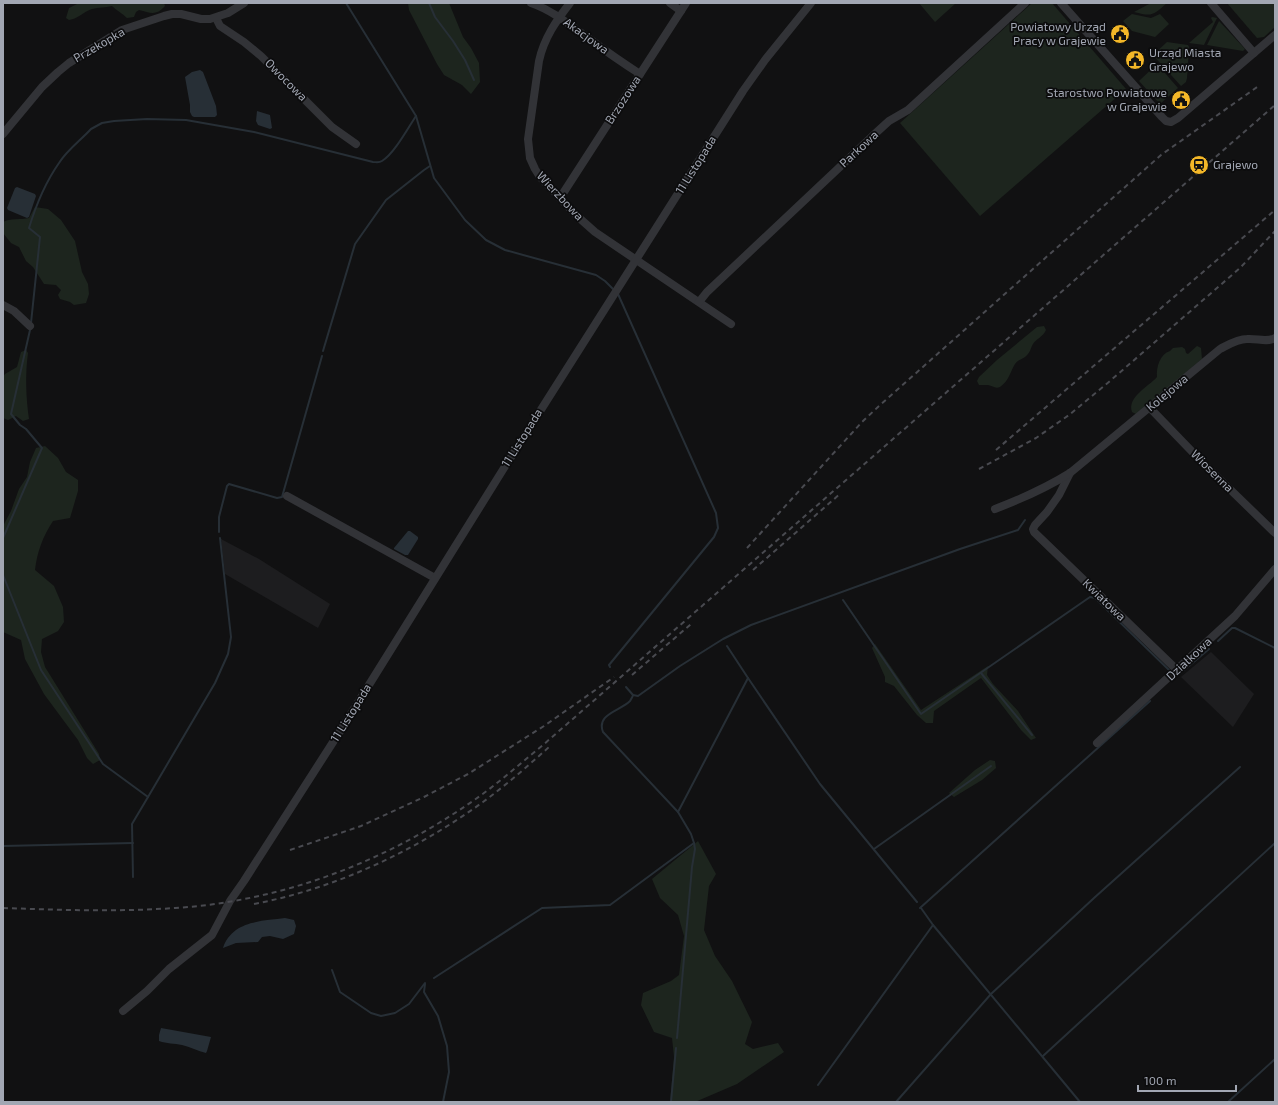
<svg xmlns="http://www.w3.org/2000/svg" width="1278" height="1105" viewBox="0 0 1278 1105" font-family="'Exo 2',sans-serif">
<style>
.built{fill:#1d1d1f}
.green{fill:#1d251e}
.water{fill:#272f36}
.lines{fill:none;stroke-linecap:round;stroke-linejoin:round}
.stream{stroke:#272f36;stroke-width:2}
.minor{stroke:#323337;stroke-width:8}
.rail{stroke:#494a50;stroke-width:2;stroke-dasharray:5 4;stroke-linecap:butt}
.labels{text-anchor:middle;stroke-width:3.5;stroke-linejoin:round;paint-order:stroke}
.poi-label{font-size:12px;fill:#a2a7b3;stroke:#0c0c0d;text-anchor:end}
.street-label{font-size:12px;fill:#a2a7b3;stroke:#0c0c0d}
</style>
<rect width="100%" height="100%" fill="#111112"/>
<g class="built">
<path d="M 221,539 L 259,559 L 330,604 L 318,628 L 225,574 Z"/>
<path d="M 1211,652 L 1254,694 L 1233,727 L 1181,677 Z"/>
</g>
<g class="green">
<path d="M 79,3 L 164,3 L 165,6 C 156,16 151,13 139,10 L 136,12 L 134,17 L 127,18 C 122,13 117,11 112,6 C 105,8 99,7 92,9 C 83,12 78,19 69,20 L 66,18 L 69,8 Z"/>
<path d="M 408,3 L 449,3 L 463,37 L 471,48 L 479,63 L 480,82 L 471,94 L 462,85 L 444,75 L 437,64 L 409,10 Z"/>
<path d="M 919,3 L 956,3 L 935,22 Z"/>
<path d="M 1032,3 L 1052,3 L 1126,89 L 980,216 L 900,123 Z"/>
<path d="M 1151,3 L 1167,3 C 1153,15 1153,17 1134,12 Z"/>
<path d="M 1227,3 L 1275,3 L 1275,27 L 1264,37 L 1257,38 Z"/>
<path d="M 1132,14 L 1151,18 L 1160,14 L 1169,24 L 1155,37 L 1132,31 L 1123,21 Z"/>
<path d="M 1212,17 L 1217,18 L 1204,45 L 1189,43 L 1213,22 L 1211,18 Z"/>
<path d="M 1219,21 L 1245,49 L 1243,51 L 1207,45 Z"/>
<path d="M 1167,42 L 1188,45 L 1189,47 L 1187,78 L 1186,82 L 1181,86 L 1153,55 Z"/>
<path d="M 1157,64 L 1178,88 L 1160,104 L 1139,81 Z"/>
<path d="M 35,207 L 48,209 L 61,220 L 75,241 L 82,272 L 88,284 L 89,294 L 86,303 L 74,305 L 70,302 L 60,299 L 58,295 L 61,290 L 56,285 L 44,284 L 33,267 L 26,261 L 19,247 L 11,243 L 3,233 L 3,222 C 10,218 21,220 29,218 Z"/>
<path d="M 1044,326 L 1046,330 C 1042,338 1037,338 1033,344 C 1030,349 1031,352 1025,357 C 1022,359 1018,360 1015,364 C 1010,372 1009,381 1000,387 C 995,389 993,386 988,385 C 985,385 982,385 979,385 L 977,381 L 979,377 L 997,360 L 1037,327 Z"/>
<path d="M 1197,346 L 1201,348 L 1202,359 L 1136,414 L 1132,412 C 1127,397 1148,387 1157,377 C 1156,367 1160,354 1170,351 L 1173,348 L 1182,347 L 1185,349 L 1186,353 L 1188,354 Z"/>
<path d="M 26,350 L 28,353 C 25,374 26,398 29,419 L 23,421 L 16,416 L 8,420 L 3,418 L 3,377 L 5,374 L 17,367 L 21,352 Z"/>
<path d="M 45,446 L 58,458 L 66,472 L 78,480 L 78,491 L 70,518 L 53,521 C 43,536 37,552 35,570 L 54,586 L 63,607 L 64,622 L 58,631 L 42,639 L 41,652 L 45,667 L 99,754 L 100,760 L 93,764 L 87,758 L 78,740 L 44,694 L 25,659 L 21,640 L 3,632 L 3,526 L 11,511 L 19,489 L 27,477 L 30,462 L 36,448 Z"/>
<path d="M 875,644 L 921,710 L 988,666 L 987,675 L 993,684 L 1018,711 L 1036,738 L 1031,740 L 1021,730 L 981,678 L 934,711 L 933,723 L 926,723 L 917,715 L 894,686 L 885,682 L 885,677 L 872,648 Z"/>
<path d="M 990,760 L 995,761 L 996,768 L 982,780 L 954,797 L 949,793 L 975,770 Z"/>
<path d="M 698,841 L 716,874 L 709,886 L 704,930 L 715,956 L 732,981 L 752,1022 L 745,1044 L 753,1049 L 778,1043 L 784,1052 L 737,1084 L 695,1102 L 670,1102 L 674,1057 L 672,1038 L 654,1032 L 641,1005 L 643,993 L 671,981 L 679,975 L 684,936 L 678,915 L 660,898 L 652,879 Z"/>
</g>
<g class="water">
<path d="M 200,70 L 203,72 L 216,106 L 217,115 L 215,117 L 194,117 L 192,116 L 190,112 L 190,105 L 185,77 L 192,72 Z"/>
<path d="M 257,111 L 270,115 L 272,128 L 270,129 L 258,125 L 256,121 Z"/>
<path d="M 17,187 L 35,194 L 36,196 L 29,217 L 27,218 L 8,210 L 7,208 L 15,188 Z"/>
<path d="M 408,531 L 410,531 L 418,537 L 418,539 L 408,555 L 405,555 L 394,549 L 394,548 Z"/>
<path d="M 285,918 L 294,920 L 296,926 L 294,934 L 283,939 L 270,936 L 262,937 L 258,942 L 236,943 L 223,948 C 232,921 261,921 285,918 Z"/>
<path d="M 161,1028 L 211,1037 L 207,1051 L 206,1053 C 198,1051 190,1047 182,1045 C 174,1043 167,1044 159,1041 L 159,1035 Z"/>
</g>
<g class="lines">
<g class="stream">
<path d="M 346,3 L 416,116 L 434,178 L 465,220 L 486,240 L 505,250 L 596,275 L 605,281 L 613,289"/>
<path d="M 429,3 L 435,17 L 453,41 L 465,60 L 474,80"/>
<path d="M 31,323 L 40,237 L 29,228 C 36,205 45,183 59,163 C 67,150 81,140 91,129 L 102,123 L 114,121 L 147,119 L 186,120 L 254,132 L 373,162 C 376,162 379,163 382,161 C 394,154 408,128 416,116"/>
<path d="M 323,351 L 355,244 L 386,200 L 424,170 L 430,166"/>
<path d="M 219,532 L 219,517 L 227,486 L 229,484 L 277,498 L 282,497 L 322,356"/>
<path d="M 3,538 L 42,448 L 26,429 L 20,425 L 11,414 L 30,330"/>
<path d="M 3,575 L 41,670 L 103,764 L 148,797 L 215,683 L 228,654 L 231,637 L 220,538"/>
<path d="M 843,600 L 921,714 L 1090,597 L 1095,598 L 1170,671"/>
<path d="M 1218,641 L 1232,628 L 1235,628 L 1275,648"/>
<path d="M 727,646 L 748,678 L 820,784 L 917,902"/>
<path d="M 610,667 L 609,665 L 714,537 L 718,528 L 716,513 L 618,294"/>
<path d="M 981,673 L 1032,735"/>
<path d="M 1175,676 L 1177,676 L 1209,649"/>
<path d="M 626,687 L 633,695"/>
<path d="M 678,812 L 748,678"/>
<path d="M 3,846 L 133,843"/>
<path d="M 874,849 L 991,766"/>
<path d="M 133,877 L 132,824 L 148,797"/>
<path d="M 920,908 L 1150,701"/>
<path d="M 921,908 L 933,925 L 1080,1102"/>
<path d="M 332,970 L 340,992 L 371,1013 L 381,1016 L 395,1013 L 409,1004 L 425,983"/>
<path d="M 434,978 L 542,908 L 610,905 L 694,843"/>
<path d="M 425,984 L 424,992 L 438,1016 L 447,1046 L 449,1072 L 443,1102"/>
<path d="M 677,1038 L 692,867 L 695,849 L 694,843 L 691,834 L 678,812 L 603,732 C 596,714 620,711 630,701 C 630,701 633,696 633,695 L 638,696 L 680,666 L 723,639 L 751,625 L 960,549 L 1018,530 L 1025,520"/>
<path d="M 1043,1056 L 1275,843"/>
<path d="M 818,1085 L 933,925"/>
<path d="M 671,1102 L 676,1048"/>
<path d="M 896,1102 L 991,994 L 1094,898 L 1240,767"/>
<path d="M 1228,1102 L 1275,1059"/>
</g>
<g class="minor">
<path d="M 531,3 C 554,11 571,26 591,40 C 607,52 623,63 640,74"/>
<path d="M 570,3 C 556,21 544,38 539,61 L 528,139 L 530,158 L 535,169 L 540,177 L 577,216 L 595,232 L 731,324"/>
<path d="M 670,3 L 681,11"/>
<path d="M 1061,3 L 1162,117 L 1166,121 L 1171,122 L 1178,118 L 1275,35"/>
<path d="M 1211,3 L 1254,53"/>
<path d="M 216,18 L 220,26 L 244,42 L 261,56 L 332,127 L 356,144"/>
<path d="M 3,134 L 42,87 L 58,72 L 69,63 L 122,30 L 164,16 L 172,14 L 181,14 L 201,19 L 210,19 L 228,13 L 244,3"/>
<path d="M 560,198 L 686,3"/>
<path d="M 699,302 L 707,292 L 878,131 L 889,121 L 908,110 L 1025,3"/>
<path d="M 3,305 L 14,311 L 30,326"/>
<path d="M 1149,407 L 1205,465 L 1275,533"/>
<path d="M 1070,473 L 1059,495 L 1047,512 L 1035,525 L 1033,529 L 1034,532 L 1177,670"/>
<path d="M 287,496 L 435,578"/>
<path d="M 995,509 C 1021,499 1046,488 1070,473 L 1220,349 C 1228,345 1237,339 1247,339 C 1257,338 1266,343 1275,338"/>
<path d="M 1097,743 L 1235,616 L 1275,569"/>
<path d="M 123,1011 L 147,991 L 169,969 L 212,935 L 230,901 L 244,881 L 344,725 L 504,468 L 743,91 L 765,60 L 811,3"/>
</g>
<g class="rail">
<path d="M 996,450 L 1275,210"/>
<path d="M 979,469 L 1036,438 L 1069,415 L 1110,381 L 1240,268 L 1275,231"/>
<path d="M 747,548 L 862,422 L 879,406 L 1161,155 L 1260,85"/>
<path d="M 753,570 L 841,493"/>
<path d="M 632,675 L 691,624"/>
<path d="M 290,850 L 361,826 L 424,797 L 468,774 L 544,726 L 614,677"/>
<path d="M 254,904 C 337,888 415,851 483,802 C 506,785 528,766 549,747"/>
<path d="M 3,908 C 60,910 118,912 175,908 C 285,901 390,860 480,796 C 502,780 522,762 543,745 L 1275,105"/>
</g>
</g>
<defs>
<g id="civic-disc" transform="scale(1)"><circle r="9.5" fill="#f3b728" stroke="#0c0c0d"/><path d="M-.6-6.5H3V-4.5H.6V-3L4-1V1h2V6H-6V1h2V-1L-.6-3ZM-1.2 2.5V6h2.4V2.5Z" fill="#111"/></g>
<g id="station-disc" transform="scale(1)"><circle r="9.5" fill="#f3b728" stroke="#0c0c0d"/><path d="M-3-6H3Q5-6 5-4V2Q5 4 3 4L4.5 6H3L1.5 4h-3L-3 6H-4.5L-3 4Q-5 4-5 2V-4Q-5-6-3-6ZM-3.5-4v3h7v-3ZM-3.5 1v1.5H-2V1ZM2 1v1.5H3.5V1Z" fill="#111"/></g>
</defs>
<g fill-rule="evenodd">
<use href="#civic-disc" x="1120" y="34"/>
<use href="#civic-disc" x="1135" y="60"/>
<use href="#civic-disc" x="1181" y="100"/>
<use href="#station-disc" x="1199" y="165"/>
</g>
<g class="labels">
<g class="poi-label">
<text x="1106" y="31">Powiatowy Urząd<tspan x="1106" dy="14">Pracy w Grajewie</tspan></text>
<text x="1149" y="57" text-anchor="start">Urząd Miasta<tspan x="1149" dy="14">Grajewo</tspan></text>
<text x="1167" y="97">Starostwo Powiatowe<tspan x="1167" dy="14">w Grajewie</tspan></text>
<text x="1213" y="169" text-anchor="start">Grajewo</text>
</g>
<g class="street-label">
<text transform="translate(586 36) rotate(36)" y="4">Akacjowa</text>
<text transform="translate(99 45) rotate(-30)" y="4">Przekopka</text>
<text transform="translate(286 80) rotate(45)" y="4">Owocowa</text>
<text transform="translate(623 100) rotate(-57)" y="4">Brzozowa</text>
<text transform="translate(859 149) rotate(-43)" y="4">Parkowa</text>
<text transform="translate(696 165) rotate(-58)" y="4">11 Listopada</text>
<text transform="translate(560 196) rotate(47)" y="4">Wierzbowa</text>
<text transform="translate(1167 393) rotate(-40)" y="4">Kolejowa</text>
<text transform="translate(522 438) rotate(-58)" y="4">11 Listopada</text>
<text transform="translate(1212 471) rotate(45)" y="4">Wiosenna</text>
<text transform="translate(1104 600) rotate(44)" y="4">Kwiatowa</text>
<text transform="translate(1189 659) rotate(-43)" y="4">Działkowa</text>
<text transform="translate(351 713) rotate(-58)" y="4">11 Listopada</text>
</g>
</g>
<rect width="1278" height="1105" fill="none" stroke="#a2a7b3" stroke-width="8"/>
<path d="M1138 1085v6h98v-6" fill="none" stroke="#a2a7b3" stroke-width="2"/>
<text x="1144" y="1085" font-size="12" fill="#a2a7b3" stroke="#0c0c0d" stroke-width="3" paint-order="stroke">100 m</text>
</svg>
